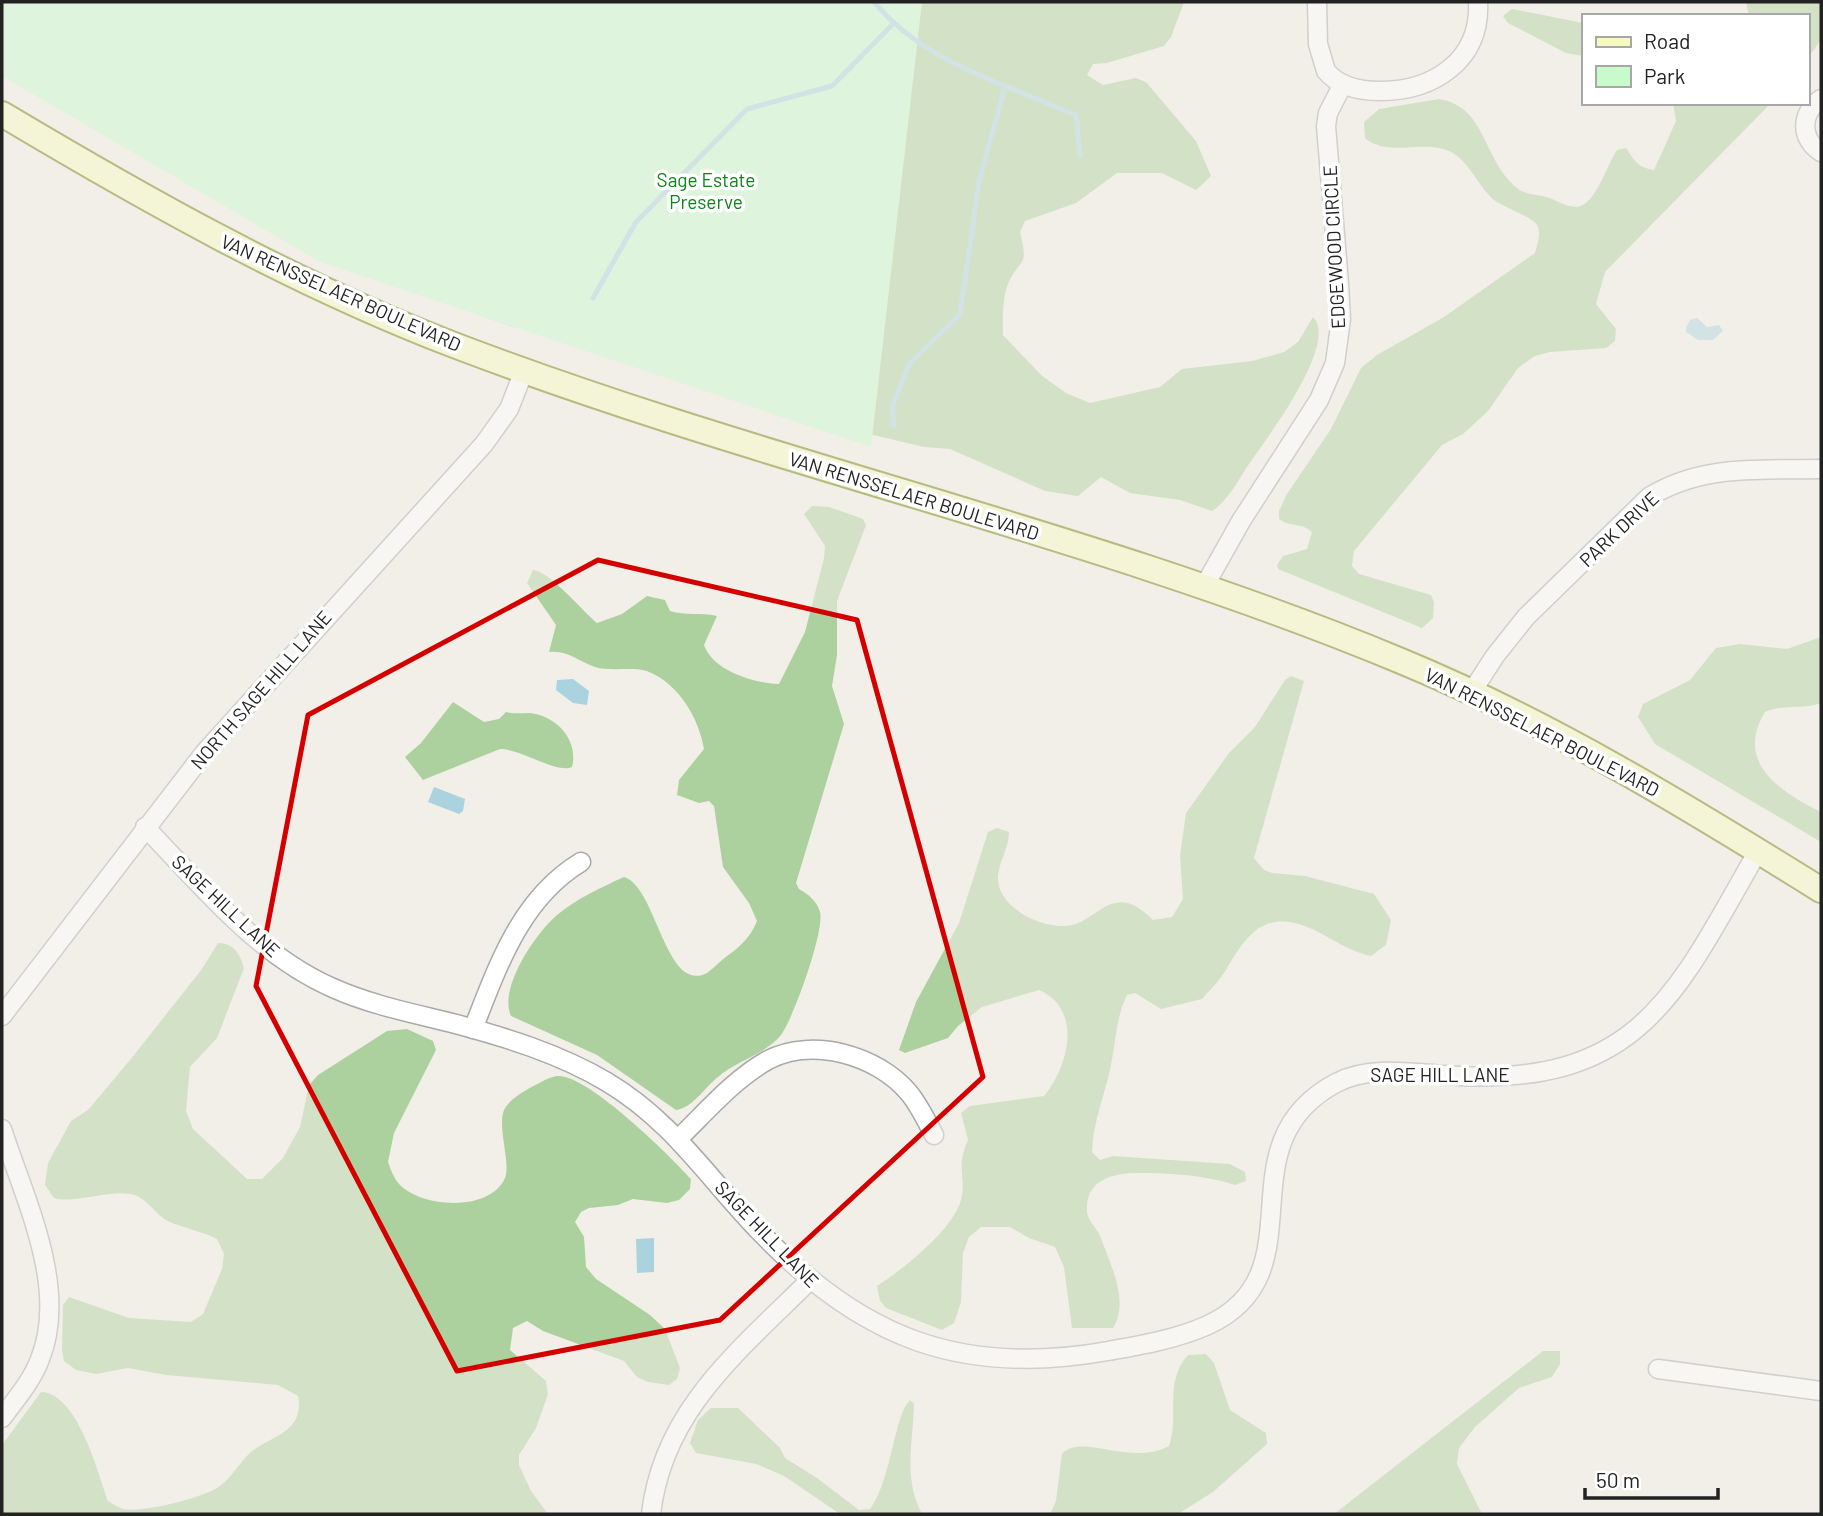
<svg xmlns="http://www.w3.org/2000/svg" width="1823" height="1516" viewBox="0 0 1823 1516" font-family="Barlow,sans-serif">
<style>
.forest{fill:#add19e}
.park{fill:#c8facc}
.water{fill:#aad3df}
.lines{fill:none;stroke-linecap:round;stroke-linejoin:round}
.stream{stroke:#aad3df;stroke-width:5}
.street-casing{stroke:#a9a9a9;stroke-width:21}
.secondary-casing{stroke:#707d05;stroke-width:28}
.street{stroke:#fff;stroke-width:18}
.secondary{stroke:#f7fabf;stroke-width:24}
.marked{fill:none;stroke:#d40000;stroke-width:5;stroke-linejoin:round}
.labels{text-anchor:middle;stroke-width:7;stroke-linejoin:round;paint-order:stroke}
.park-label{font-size:19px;fill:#0c8416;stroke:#fff}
.street-label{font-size:19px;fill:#222;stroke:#fff}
</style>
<rect width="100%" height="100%" fill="#f2efe9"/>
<g class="forest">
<path d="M 2,2 L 1184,2 L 1171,37 L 1164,46 L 1107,63 L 1093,64 L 1087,75 L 1103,85 L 1136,78 L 1146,82 L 1196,141 L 1211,176 L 1196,190 L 1162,173 L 1117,173 L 1076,203 L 1025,221 L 1020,232 C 1029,270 1021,255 1008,284 C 1002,300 1003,318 1003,335 L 1041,375 L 1066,393 L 1090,403 L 1160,387 L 1182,369 L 1252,361 L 1284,352 L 1298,342 L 1313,317 C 1340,343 1264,442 1249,464 C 1238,480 1229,500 1212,511 L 1180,500 L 1130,493 L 1101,477 L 1078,496 L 1045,491 L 950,449 L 924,447 L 865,433 L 528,329 L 510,326 L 462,309 Z"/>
<path d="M 1746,2 L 1821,2 L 1821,40 L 1807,59 L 1807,16 L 1749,16 Z"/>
<path d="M 1512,9 L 1583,23 L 1583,56 L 1566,53 L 1508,23 L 1503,16 Z"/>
<path d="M 1439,99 C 1487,107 1482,159 1517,188 C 1527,196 1541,194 1552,199 C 1561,203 1573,210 1583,205 C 1599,195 1607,165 1617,150 L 1626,148 C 1635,161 1637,167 1654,170 L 1676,121 L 1673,103 L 1771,103 L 1605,272 L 1596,304 L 1616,329 L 1615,341 L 1606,348 L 1550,352 L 1535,356 L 1518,368 L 1488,411 L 1463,434 L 1442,445 L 1354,551 L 1352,566 L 1359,574 L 1431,595 L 1434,602 L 1433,618 L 1422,628 L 1278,569 L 1277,565 L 1283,556 L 1307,549 L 1312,532 C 1303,523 1290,527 1279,519 L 1279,511 L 1287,494 L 1331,429 L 1361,368 L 1377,355 L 1444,317 L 1535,253 C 1537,245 1541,235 1538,227 C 1535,217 1503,208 1493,199 C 1478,186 1468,159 1449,151 C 1423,139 1388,158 1365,138 L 1364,122 L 1379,109 Z"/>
<path d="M 812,506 L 829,507 L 863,519 L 866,525 L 837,601 L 837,655 L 832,686 L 844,724 L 796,883 L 799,889 C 808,894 817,901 820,912 C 825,931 793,1019 781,1035 C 766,1054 736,1061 718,1077 C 705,1087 693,1108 676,1110 L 597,1055 L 511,1016 C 498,988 536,933 557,915 C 576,899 602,887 624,877 C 656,886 665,991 705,974 C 711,971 717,964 722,960 C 738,948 750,939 757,921 L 749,903 L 723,867 L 714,806 L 709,801 L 699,803 L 677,795 L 679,780 L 704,749 C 699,719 679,684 649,672 C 636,666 611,672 595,667 C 578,661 567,650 549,652 L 556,625 L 527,583 L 533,570 C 551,572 581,610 597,623 L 622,614 L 647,596 L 665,600 L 670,611 C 686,616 701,612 717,616 L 704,645 C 713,671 754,683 779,684 L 805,632 L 824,558 L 825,546 L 804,514 Z"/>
<path d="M 1821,637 L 1821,703 C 1802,710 1783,704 1765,712 C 1734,763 1781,792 1821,812 L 1821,842 L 1655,744 L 1638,717 L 1643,704 L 1690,680 L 1716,648 L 1740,644 L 1787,649 Z"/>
<path d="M 1291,676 L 1304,681 L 1254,858 L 1264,870 L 1272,873 L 1305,876 L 1374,894 L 1391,920 L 1386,945 L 1371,956 C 1349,952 1332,938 1312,929 C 1265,908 1247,934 1226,970 C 1220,980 1210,990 1202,999 L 1161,1009 L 1135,993 L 1127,995 C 1116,1017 1116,1041 1111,1065 C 1105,1095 1093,1121 1092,1152 L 1100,1160 L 1113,1156 L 1230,1164 L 1245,1172 L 1246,1181 L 1235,1185 C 1205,1175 1170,1173 1138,1173 C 1112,1173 1085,1180 1087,1212 C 1088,1221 1097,1228 1100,1236 C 1110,1263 1130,1302 1113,1328 L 1072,1328 L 1064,1267 L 1055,1247 L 1029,1238 L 1010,1227 L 981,1227 L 969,1237 L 963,1253 L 961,1302 L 954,1323 L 942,1330 L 886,1308 L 880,1301 L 877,1286 C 902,1270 953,1230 961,1200 C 967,1177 955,1169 968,1140 L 961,1113 L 970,1106 L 1044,1096 C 1069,1066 1083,1009 1039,990 L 982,1007 L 958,1026 L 948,1038 L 905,1053 L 899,1050 L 916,1002 L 959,923 L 988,832 L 997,828 L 1009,832 C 1009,847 1000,860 998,875 C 995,909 1048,933 1076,924 C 1090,919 1101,906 1115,903 C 1130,899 1143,910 1153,920 L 1172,917 L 1183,899 L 1180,856 L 1186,813 L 1229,753 L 1255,727 L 1285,680 Z"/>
<path d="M 453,702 L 484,722 L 499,719 L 506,712 C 515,714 521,713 529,713 C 556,715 579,740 572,767 C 557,774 521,749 500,749 L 423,780 L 405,757 L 421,743 Z"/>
<path d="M 218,943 C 234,943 240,954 244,968 L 217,1038 L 190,1067 L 186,1111 L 193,1129 L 247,1179 L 262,1179 L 283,1158 L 300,1127 L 309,1085 L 318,1075 L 387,1031 L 407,1029 L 433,1041 L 436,1050 L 394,1133 L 388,1162 C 391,1170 394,1179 400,1185 C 423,1208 490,1212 505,1178 C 511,1163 497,1127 504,1110 C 508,1101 520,1094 528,1089 C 536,1085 548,1077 557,1076 C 587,1073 671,1157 691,1179 L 690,1189 L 679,1200 L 667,1203 L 633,1199 L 618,1205 L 589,1208 L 581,1212 L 575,1222 L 584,1237 L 586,1267 L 596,1279 L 650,1315 L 665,1329 L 680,1368 L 677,1379 L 669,1385 L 648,1382 L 637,1377 L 624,1361 L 543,1331 L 527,1321 L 513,1328 L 510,1350 L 546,1381 L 548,1394 L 536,1428 L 519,1455 L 519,1465 L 531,1491 L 548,1514 L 2,1514 L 2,1445 L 41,1392 C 78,1393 98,1474 108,1501 C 113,1504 118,1507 123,1509 C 142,1513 201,1498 217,1488 C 231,1479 239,1463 251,1452 C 273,1435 305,1431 298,1396 L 278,1385 L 166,1375 L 128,1368 L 96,1374 L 76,1370 L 64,1361 L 62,1350 L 63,1305 L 69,1297 L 129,1318 L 191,1322 L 203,1314 L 222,1269 L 224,1254 L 217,1239 C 202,1231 186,1229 170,1222 C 155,1216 147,1196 130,1194 C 109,1190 72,1204 54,1198 L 45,1185 L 48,1163 L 71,1121 L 88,1110 L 130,1060 L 202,969 Z"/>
<path d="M 1543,1351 L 1560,1351 L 1560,1364 L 1552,1377 L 1519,1388 L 1475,1427 L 1459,1448 L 1457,1464 L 1482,1514 L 1334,1514 Z"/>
<path d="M 1206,1354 L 1214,1363 L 1230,1410 L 1266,1433 L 1267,1444 L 1213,1492 L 1178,1514 L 1050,1514 L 1056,1501 L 1062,1454 C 1080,1432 1131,1467 1169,1446 C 1180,1415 1163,1383 1188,1355 Z"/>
<path d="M 910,1400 L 914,1404 C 913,1444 903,1478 922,1514 L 840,1514 L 784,1476 L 756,1464 L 696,1453 L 690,1443 L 698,1420 L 711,1408 L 738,1408 L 780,1448 L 785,1458 L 817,1478 L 859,1510 L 870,1509 C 892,1479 893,1418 910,1400 Z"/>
</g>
<path class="park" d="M 2,2 L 922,2 L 871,447 L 320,262 L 2,76 Z"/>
<g class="water">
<path d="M 1697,318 L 1707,327 L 1719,325 L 1723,331 L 1713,340 L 1698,340 L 1686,332 L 1686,327 L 1691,319 Z"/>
<path d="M 573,679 L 589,691 L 587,705 L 573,703 L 556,690 L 557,680 Z"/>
<path d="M 434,787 L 465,799 L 463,811 L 459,814 L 428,802 Z"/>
<path d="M 654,1238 L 654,1272 L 637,1273 L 636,1239 Z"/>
</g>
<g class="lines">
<g class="stream">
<path d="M 874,2 C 909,44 954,65 1005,86 L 979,182 L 960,314 L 909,364 L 892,407 L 894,426"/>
<path d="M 1005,86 L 1076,115 L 1080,156"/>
<path d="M 593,298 L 636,222 L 747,109 L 832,86 L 893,24"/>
</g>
<g class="street-casing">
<g id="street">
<path d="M 1317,2 L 1318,44 L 1326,71 C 1339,87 1360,91 1380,91 C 1434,91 1481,60 1478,2"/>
<path d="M 1821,99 C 1800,113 1800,139 1821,152"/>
<path d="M 1204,587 L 1241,521 L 1319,400 L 1335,363 L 1341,319 L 1339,283 L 1326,126 L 1328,113 L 1343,84"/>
<path d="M 1471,693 L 1495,656 L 1526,617 L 1649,497 C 1702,464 1761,470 1821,469"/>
<path d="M 145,827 C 201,885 257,955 333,988 C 371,1005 412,1013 452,1023 C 505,1037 560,1054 607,1082 C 674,1122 709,1180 762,1234 C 863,1339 963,1377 1108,1351 C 1142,1345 1177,1339 1208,1325 C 1322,1272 1220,1145 1336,1083 C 1371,1064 1421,1074 1459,1076 C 1642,1085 1678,990 1758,851"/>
<path d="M 2,1016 L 205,752 L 484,444 L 509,409 L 524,371"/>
<path d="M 473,1029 C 498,966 520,899 581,862"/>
<path d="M 2,1129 C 24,1198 69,1287 40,1359 C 32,1381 15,1400 2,1418"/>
<path d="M 679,1138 C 707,1111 734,1079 768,1060 C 813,1037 877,1055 909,1093 C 919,1105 926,1120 934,1135"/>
<path d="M 1658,1369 L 1821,1391"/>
<path d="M 651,1514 C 663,1410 739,1351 809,1281"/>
</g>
</g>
<g class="secondary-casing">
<path id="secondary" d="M 2,114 C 148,201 295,284 454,345 C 765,464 1094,533 1401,661 C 1549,722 1686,806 1821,890"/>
</g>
<use href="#street" class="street"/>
<use href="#secondary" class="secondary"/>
</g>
<path d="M0 0H1823V1516H0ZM 598,560 L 857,620 L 983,1077 L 720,1320 L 457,1371 L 256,986 L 308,715 Z" fill="#f2efe9" fill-opacity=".55" fill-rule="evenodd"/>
<path class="marked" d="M 598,560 L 857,620 L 983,1077 L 720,1320 L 457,1371 L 256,986 L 308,715 Z"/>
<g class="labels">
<g class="park-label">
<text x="706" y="187">Sage Estate<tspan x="706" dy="22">Preserve</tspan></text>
</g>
<g class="street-label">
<text transform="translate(1334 247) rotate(-93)" y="7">EDGEWOOD CIRCLE</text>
<text transform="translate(341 293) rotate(24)" y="7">VAN RENSSELAER BOULEVARD</text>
<text transform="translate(914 496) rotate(17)" y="7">VAN RENSSELAER BOULEVARD</text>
<text transform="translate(1619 529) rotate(-43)" y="7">PARK DRIVE</text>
<text transform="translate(261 690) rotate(-49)" y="7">NORTH SAGE HILL LANE</text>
<text transform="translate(1542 732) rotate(27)" y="7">VAN RENSSELAER BOULEVARD</text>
<text transform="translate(226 906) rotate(43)" y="7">SAGE HILL LANE</text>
<text x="1440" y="1082">SAGE HILL LANE</text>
<text transform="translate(767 1234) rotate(46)" y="7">SAGE HILL LANE</text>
</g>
</g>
<rect width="1823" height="1516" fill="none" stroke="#222222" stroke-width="7"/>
<rect x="1582" y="14" width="228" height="91" fill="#ffffff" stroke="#a7a7a7" stroke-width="2"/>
<rect x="1596" y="37" width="35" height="10" fill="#f7fabf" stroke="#a7a7a7" stroke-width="2"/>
<text x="1644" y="49" font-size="21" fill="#222222">Road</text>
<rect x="1596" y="66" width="35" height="21" fill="#c8facc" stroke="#a7a7a7" stroke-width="2"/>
<text x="1644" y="84" font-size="21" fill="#222222">Park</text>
<path d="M1585 1488v10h133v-10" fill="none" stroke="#222222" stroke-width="3.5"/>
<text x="1596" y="1488" font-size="21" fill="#222222" stroke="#ffffff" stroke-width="5" paint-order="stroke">50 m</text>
</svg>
